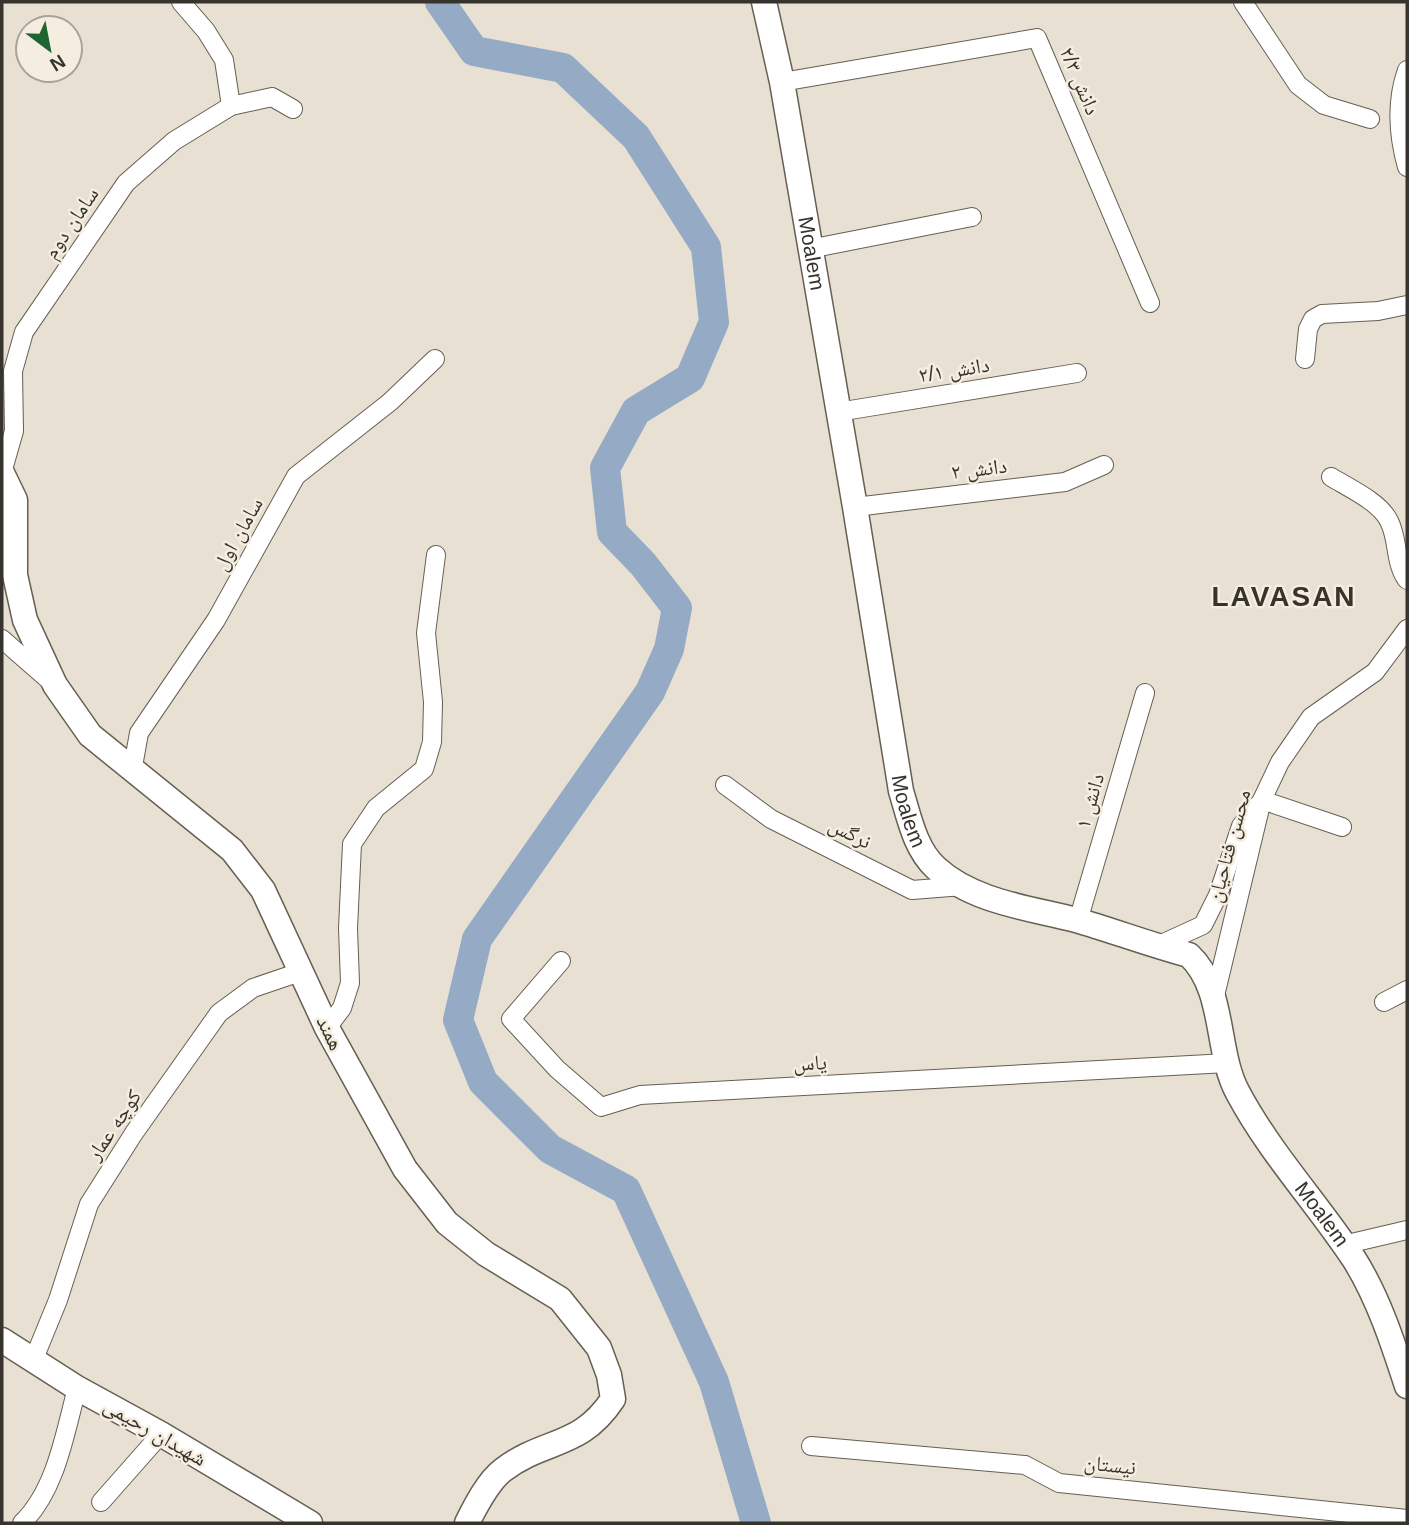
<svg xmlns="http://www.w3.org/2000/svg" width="1409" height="1525" viewBox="0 0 1409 1525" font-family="Helvetica,'Noto Naskh Arabic',sans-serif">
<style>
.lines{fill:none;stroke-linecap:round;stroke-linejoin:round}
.river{stroke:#94aac5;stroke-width:30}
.street-casing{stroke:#665f52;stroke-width:20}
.secondary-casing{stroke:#665f52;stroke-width:27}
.street{stroke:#fff;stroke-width:18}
.secondary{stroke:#fff;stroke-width:24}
.labels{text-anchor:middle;stroke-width:5;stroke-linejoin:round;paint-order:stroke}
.street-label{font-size:21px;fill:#37342e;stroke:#f5eddf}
.district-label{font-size:28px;font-weight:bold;letter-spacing:2px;fill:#37342e;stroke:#f5eddf}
</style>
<rect width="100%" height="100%" fill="#e8e0d2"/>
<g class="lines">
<path class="river" d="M 440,2 L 474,51 L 563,68 L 636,137 L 706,247 L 714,322 L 690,378 L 636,411 L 605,468 L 612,532 L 643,564 L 677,608 L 669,649 L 650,692 L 477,939 L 458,1020 L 483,1082 L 550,1149 L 626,1190 L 714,1382 L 756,1523"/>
<g class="street-casing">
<g id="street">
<path d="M 181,2 L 206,31 L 224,60 L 231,106"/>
<path d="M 1243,2 L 1298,85 L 1324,105 L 1370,119"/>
<path d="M 1407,70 C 1396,101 1398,135 1407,167"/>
<path d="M 782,82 L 1037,38 L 1150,303"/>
<path d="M 809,249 L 972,217"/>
<path d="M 1305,359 L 1308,329 L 1313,319 L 1322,314 L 1378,311 L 1407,305"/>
<path d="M 838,412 L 1077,373"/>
<path d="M 2,473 L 14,431 L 13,371 L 24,332 L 126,183 L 174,141 L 231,106 L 272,97 L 293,109"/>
<path d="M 1331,477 C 1349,488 1380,502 1389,521 C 1399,540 1394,562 1407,580"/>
<path d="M 855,507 L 1065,482 L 1104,465"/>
<path d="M 2,639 L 50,681"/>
<path d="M 132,772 L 139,733 L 216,620 L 296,476 L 390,402 L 435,359"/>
<path d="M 725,785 L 771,819 L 912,890 L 963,886"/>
<path d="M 1262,800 L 1342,827"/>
<path d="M 1078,921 L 1145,693"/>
<path d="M 1157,946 L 1203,925 L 1218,895 L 1241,826 L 1258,805"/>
<path d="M 561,961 L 511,1019 L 557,1069 L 601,1107 L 640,1095 L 1227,1063"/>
<path d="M 1214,1000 L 1262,800 L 1280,762 L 1311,717 L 1375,672 L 1407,629"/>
<path d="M 1384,1002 L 1407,990"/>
<path d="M 327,1028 L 342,1008 L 350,983 L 348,928 L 352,844 L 376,808 L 424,769 L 432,742 L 433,702 L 426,633 L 436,555"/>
<path d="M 1343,1245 L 1407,1230"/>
<path d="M 33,1361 L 58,1300 L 89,1204 L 134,1133 L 219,1013 L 253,988 L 303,971"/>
<path d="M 811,1446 L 1025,1465 L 1059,1483 L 1407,1519"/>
<path d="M 101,1502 L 161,1434"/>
<path d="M 22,1523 C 56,1490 65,1433 77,1388"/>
</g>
</g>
<g class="secondary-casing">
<g id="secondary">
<path id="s1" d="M 764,2 L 782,82 L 855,507 L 901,791 C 909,817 915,849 936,868 C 973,902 1030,908 1076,920 C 1114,931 1151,945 1189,955 C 1226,990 1215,1051 1238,1093 C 1270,1153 1317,1203 1354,1259 C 1378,1297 1393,1343 1407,1386"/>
<path d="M 2,473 L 15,500 L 15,575 L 25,620 L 55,685 L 90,735 L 232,850 L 263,890 L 327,1028 L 405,1169 L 447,1223 L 486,1254 L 560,1299 L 599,1348 L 609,1375 L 613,1399 C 580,1449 545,1438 503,1470 C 488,1481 475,1507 467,1523"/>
<path d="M 2,1340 L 77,1388 L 161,1434 L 310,1523"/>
</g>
</g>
<use href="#street" class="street"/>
<use href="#secondary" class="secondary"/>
</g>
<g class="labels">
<g class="street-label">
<text transform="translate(1080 81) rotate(67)" y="7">دانش ۲/۳</text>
<text transform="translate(71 223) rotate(-56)" y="7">سامان دوم</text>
<text dy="7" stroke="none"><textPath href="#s1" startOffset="256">Moalem</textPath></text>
<text transform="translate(954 370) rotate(-9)" y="7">دانش ۲/۱</text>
<text transform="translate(979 469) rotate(-7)" y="7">دانش ۲</text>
<text transform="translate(238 534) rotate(-61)" y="7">سامان اول</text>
<text transform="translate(1090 801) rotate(-74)" y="7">دانش ۱</text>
<text dy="7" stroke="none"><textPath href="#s1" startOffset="822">Moalem</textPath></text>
<text transform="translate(850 833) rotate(27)" y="7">نرگس</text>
<text transform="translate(1229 846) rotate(-75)" y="7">محسن فتاحیان</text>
<text transform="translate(330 1033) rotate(64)" y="7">همند</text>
<text transform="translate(810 1063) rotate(-3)" y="7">یاس</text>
<text transform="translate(114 1125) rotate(-56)" y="7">کوچه عمار</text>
<text dy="7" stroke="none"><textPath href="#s1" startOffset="1452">Moalem</textPath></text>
<text transform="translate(155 1432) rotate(30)" y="7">شهیدان رحیمی</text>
<text transform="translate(1110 1465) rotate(6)" y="7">نیستان</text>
</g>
<g class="district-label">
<text x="1284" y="606">LAVASAN</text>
</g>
</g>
<rect width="1409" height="1525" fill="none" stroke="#37342e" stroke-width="7"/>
<g transform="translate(49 49) rotate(148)"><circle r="33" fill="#f5eddf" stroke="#a9a398" stroke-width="2"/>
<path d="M0-5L12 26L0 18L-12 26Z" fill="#1e6532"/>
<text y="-10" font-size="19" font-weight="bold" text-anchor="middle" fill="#37342e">N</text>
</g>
</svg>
